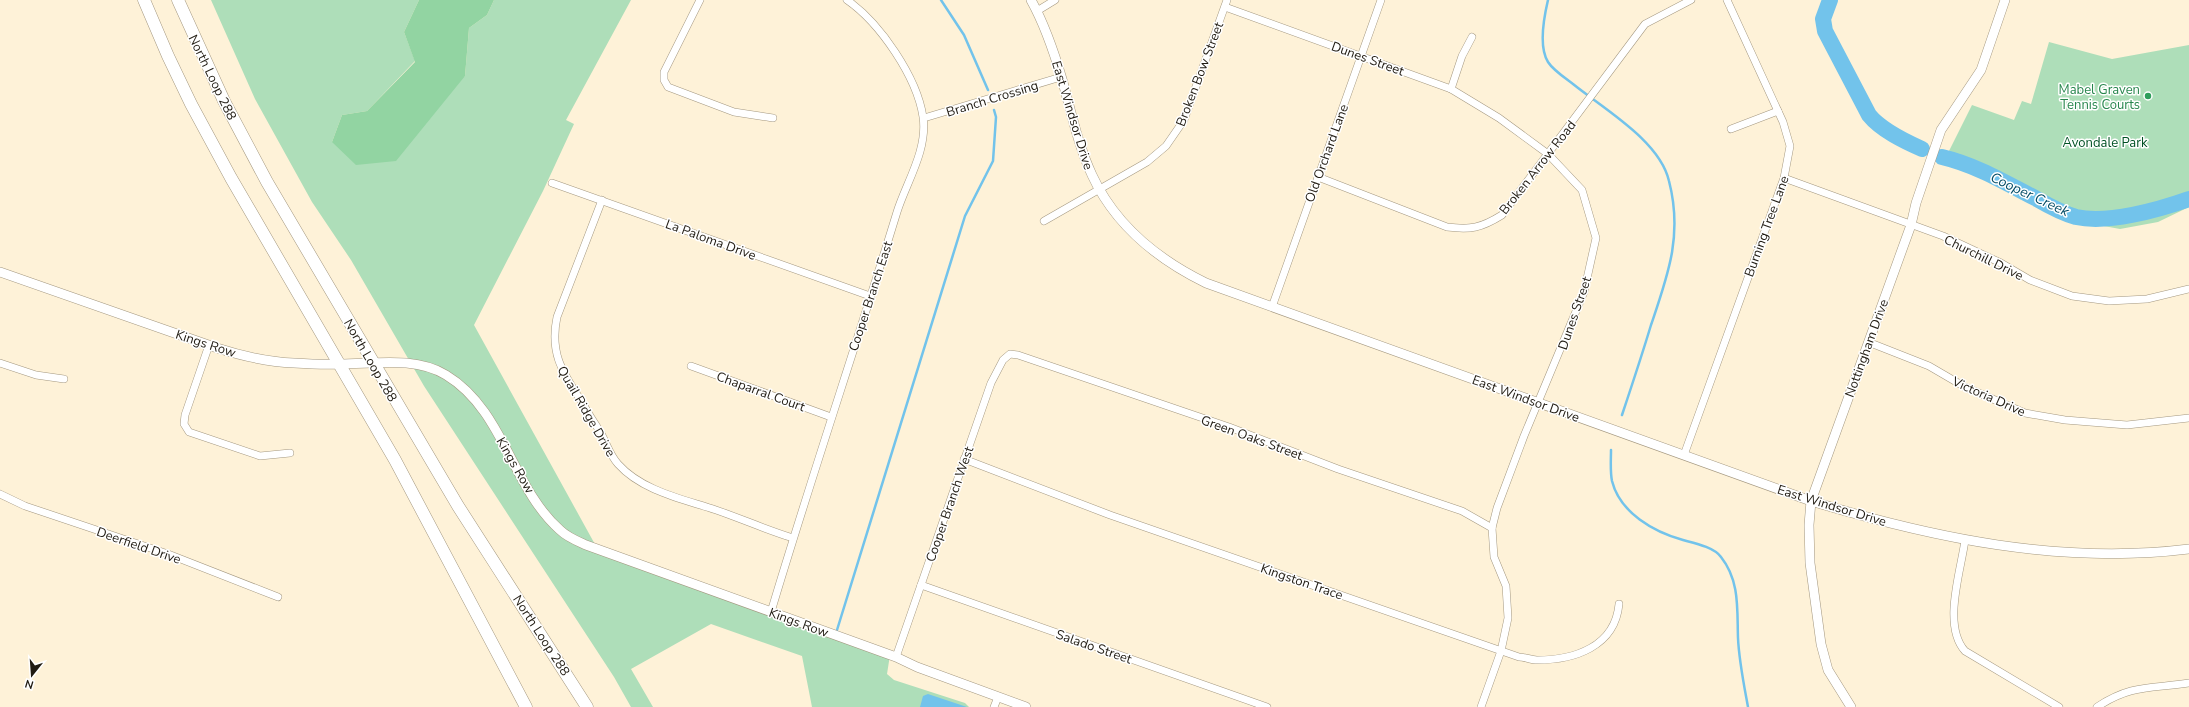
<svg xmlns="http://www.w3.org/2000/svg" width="2189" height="707" viewBox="0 0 2189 707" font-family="'Nunito Sans',sans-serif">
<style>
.green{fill:#aedeb9}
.forest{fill:#92d4a2}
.water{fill:#72c3eb}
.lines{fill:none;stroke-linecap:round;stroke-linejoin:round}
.stream{stroke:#72c3eb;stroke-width:2.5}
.river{stroke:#72c3eb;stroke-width:16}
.minor-casing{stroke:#a49880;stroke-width:8}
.tertiary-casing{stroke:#a49880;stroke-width:10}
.trunk-casing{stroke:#a49880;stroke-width:13}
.minor{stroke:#fff;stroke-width:7}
.tertiary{stroke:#fff;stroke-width:9}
.trunk{stroke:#fff;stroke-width:12}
.leisure-dot{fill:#2e9e5b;stroke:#fff;stroke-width:1.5}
.labels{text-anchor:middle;stroke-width:3;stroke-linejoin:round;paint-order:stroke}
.street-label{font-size:13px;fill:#201b12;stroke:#fff}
.leisure-label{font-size:13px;fill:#27864d;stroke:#fff;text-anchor:end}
.park-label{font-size:13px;fill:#005124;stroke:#fff}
.water-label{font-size:14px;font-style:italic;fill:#044c66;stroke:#fff}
</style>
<rect width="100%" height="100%" fill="#fef2d8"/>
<g class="green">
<path d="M 211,0 L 419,0 L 404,32 L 415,61 L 367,111 L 342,115 L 332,142 L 465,76 L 469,28 L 487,15 L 494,0 L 631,0 L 566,120 L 574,124 L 543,191 L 474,325 L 597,548 L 890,655 L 887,674 L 894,680 L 965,703 L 969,707 L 812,707 L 802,656 L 711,624 L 631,669 L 653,707 L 631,707 L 614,677 L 424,386 L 351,260 L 312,202 L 255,99 Z"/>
<path d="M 2049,42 L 2112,59 L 2189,45 L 2189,207 L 2158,222 L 2120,229 L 2071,220 L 1944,161 L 1972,105 L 2014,120 L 2022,101 L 2031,104 Z"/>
</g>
<path class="forest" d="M 419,0 L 494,0 L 487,15 L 469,28 L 465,76 L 396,161 L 356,165 L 332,142 L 342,115 L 367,111 L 415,62 L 404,32 Z"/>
<path class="water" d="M 928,694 L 967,707 L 920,707 L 923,696 Z"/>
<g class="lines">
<g class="stream">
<path d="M 941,0 L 964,35 L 988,90"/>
<path d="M 1548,0 C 1544,17 1538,46 1548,62 C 1553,70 1565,78 1573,84 C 1604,109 1660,141 1669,181 C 1683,235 1668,275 1651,325 C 1642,355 1632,385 1622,415"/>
<path d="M 1611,450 C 1611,460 1610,471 1612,481 C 1620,513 1654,532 1683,540 C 1694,543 1714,547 1721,557 C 1740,581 1737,609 1738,638 C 1739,661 1744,685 1748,707"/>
<path d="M 837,630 L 965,216 L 993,161 L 996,117 L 994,110"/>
</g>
<g class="river">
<path d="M 1830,0 L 1823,19 L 1825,31 L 1869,115 C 1881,130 1904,141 1922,149"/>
<path d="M 1942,157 C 1976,165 2006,183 2037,199 C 2049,206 2062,213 2076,217 C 2108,224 2158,210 2189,199"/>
</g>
<g class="minor-casing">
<g id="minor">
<path d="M 700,0 L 664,72 L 664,80 L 668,87 L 734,112 L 773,118"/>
<path d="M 1225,7 L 1451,89 L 1499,118 L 1548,154 L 1582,190 L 1596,238 L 1584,292 L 1524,436 L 1497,508 L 1492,528 L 1494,557 L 1506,586 L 1508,618 L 1501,651 L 1481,707"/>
<path d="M 1037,11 L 1055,0"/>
<path d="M 1451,89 L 1462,56 L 1472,37"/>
<path d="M 924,118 L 1061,77"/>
<path d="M 1731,129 L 1778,111"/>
<path d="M 1318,177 L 1447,227 C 1471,230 1481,228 1502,215 L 1645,24 L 1691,0"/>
<path d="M 1784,178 L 1943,236 L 2001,263 L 2030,280 L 2072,296 L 2109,301 L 2147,299 L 2189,289"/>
<path d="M 552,183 L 870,296"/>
<path d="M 602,200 L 557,317 C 549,355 564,374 583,404 C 588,413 593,421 599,430 C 606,441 609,454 618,464 C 642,491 683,499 716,510 C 742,519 767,530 793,538"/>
<path d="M 1044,221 L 1147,162 L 1166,146 L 1184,120 L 1227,0"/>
<path d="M 1272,307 L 1381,0"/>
<path d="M 1868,342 L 1929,366 L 1965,387 L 2025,413 L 2065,420 L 2127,425 L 2189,418"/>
<path d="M 209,345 L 185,415 L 184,424 L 189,432 L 260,456 L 290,453"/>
<path d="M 0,363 L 36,375 L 64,379"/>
<path d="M 691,366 L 831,417"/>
<path d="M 1684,455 L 1784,178 L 1790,146 L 1783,122 L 1727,0"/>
<path d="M 964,459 L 1110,515 L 1519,657 C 1525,657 1531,660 1537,660 C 1574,660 1615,647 1619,604"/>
<path d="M 0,494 L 25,506 L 168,554 L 278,597"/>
<path d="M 1965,540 C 1961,571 1942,625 1965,651 L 2059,707"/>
<path d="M 921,585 L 1267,707"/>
<path d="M 771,612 C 811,478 856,346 897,212 C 906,183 928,150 923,117 C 917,77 880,23 847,0"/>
<path d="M 896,657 L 991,383 L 1003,360 L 1010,354 L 1018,355 L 1229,427 L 1338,469 L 1462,511 L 1492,528"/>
<path d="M 994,707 L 998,697"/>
<path d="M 2097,707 C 2132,684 2151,689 2189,683"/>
</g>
</g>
<g class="tertiary-casing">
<g id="tertiary">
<path d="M 1031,0 C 1045,25 1054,52 1062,79 C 1071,111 1078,145 1092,175 C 1115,225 1157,259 1206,283 L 1811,501 C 1933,538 2061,565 2189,549"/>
<path d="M 0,272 L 217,348 C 242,356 268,362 294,363 C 309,364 324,365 339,364 C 374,364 415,356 446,375 C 504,410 512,488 560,530 C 567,537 577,541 586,545 L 896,657 L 917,667 L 1026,707"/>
<path d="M 1851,707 L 1828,670 L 1821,644 L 1810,563 L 1809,525 L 1811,501 L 1911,225 L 1916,203 L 1941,130 L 1981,70 L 2005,0"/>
</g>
</g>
<g class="trunk-casing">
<g id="trunk">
<path d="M 144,0 L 168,56 L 191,104 L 231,178 L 395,460 L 526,707"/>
<path d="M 178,0 L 224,101 L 267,182 L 458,506 L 587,707"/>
</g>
</g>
<use href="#minor" class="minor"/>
<use href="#tertiary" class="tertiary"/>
<use href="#trunk" class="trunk"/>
</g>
<circle class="leisure-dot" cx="2148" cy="96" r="4"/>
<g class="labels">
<g class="street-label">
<text transform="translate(1368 58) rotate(20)" y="5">Dunes Street</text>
<text transform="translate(1199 74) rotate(-69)" y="5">Broken Bow Street</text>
<text transform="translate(213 77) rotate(64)" y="5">North Loop 288</text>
<text transform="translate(992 98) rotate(-17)" y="5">Branch Crossing</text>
<text transform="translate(1073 115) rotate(73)" y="5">East Windsor Drive</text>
<text transform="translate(1326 153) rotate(-70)" y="5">Old Orchard Lane</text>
<text transform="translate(1537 167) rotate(-52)" y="5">Broken Arrow Road</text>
<text transform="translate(1766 226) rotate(-70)" y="5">Burning Tree Lane</text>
<text transform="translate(711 239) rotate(20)" y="5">La Paloma Drive</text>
<text transform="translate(1984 257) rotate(26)" y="5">Churchill Drive</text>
<text transform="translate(870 296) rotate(-72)" y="5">Cooper Branch East</text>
<text transform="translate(1574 313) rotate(-71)" y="5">Dunes Street</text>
<text transform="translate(206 343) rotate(18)" y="5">Kings Row</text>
<text transform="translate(1866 348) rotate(-70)" y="5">Nottingham Drive</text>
<text transform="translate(371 360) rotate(60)" y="5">North Loop 288</text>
<text transform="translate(761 391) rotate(20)" y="5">Chaparral Court</text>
<text transform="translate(1989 396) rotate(24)" y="5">Victoria Drive</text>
<text transform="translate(1526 398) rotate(20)" y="5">East Windsor Drive</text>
<text transform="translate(587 411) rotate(60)" y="5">Quail Ridge Drive</text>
<text transform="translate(1252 437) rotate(20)" y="5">Green Oaks Street</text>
<text transform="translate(516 465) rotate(60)" y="5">Kings Row</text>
<text transform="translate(949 504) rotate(-71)" y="5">Cooper Branch West</text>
<text transform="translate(1832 505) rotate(17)" y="5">East Windsor Drive</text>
<text transform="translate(139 545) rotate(19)" y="5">Deerfield Drive</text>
<text transform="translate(1302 581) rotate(19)" y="5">Kingston Trace</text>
<text transform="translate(799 622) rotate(20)" y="5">Kings Row</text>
<text transform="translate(542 635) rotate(57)" y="5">North Loop 288</text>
<text transform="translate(1094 646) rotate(19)" y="5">Salado Street</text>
</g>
<g class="leisure-label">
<text x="2140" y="94">Mabel Graven<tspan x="2140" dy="15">Tennis Courts</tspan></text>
</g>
<g class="park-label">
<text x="2105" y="147">Avondale Park</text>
</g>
<g class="water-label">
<text transform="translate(2030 194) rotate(25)" y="5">Cooper Creek</text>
</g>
</g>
<g transform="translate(32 675) rotate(197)" stroke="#ffffff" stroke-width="3" paint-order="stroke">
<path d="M0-3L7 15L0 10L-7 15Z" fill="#201b12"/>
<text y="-6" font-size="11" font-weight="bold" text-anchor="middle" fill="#201b12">N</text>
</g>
</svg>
